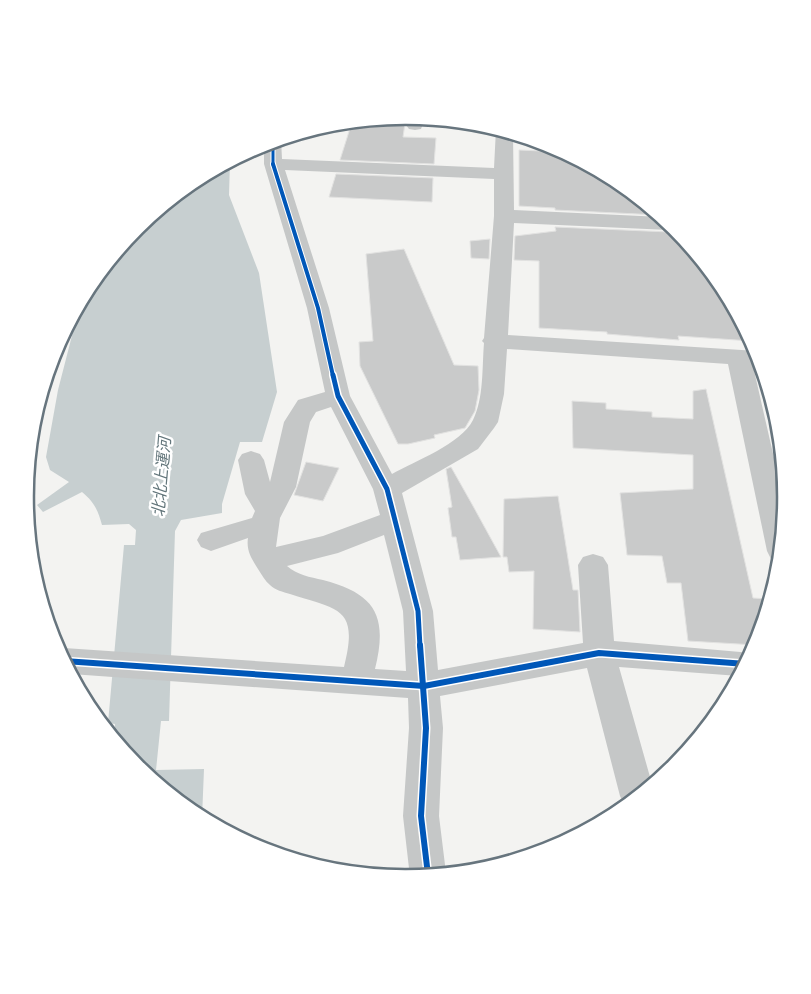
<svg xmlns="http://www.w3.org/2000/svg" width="811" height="994" viewBox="0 0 811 994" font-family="'Alegreya Sans','Noto Sans JP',sans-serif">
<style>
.water{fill:#c7cfd0}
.building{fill:#c9caca;stroke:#e2e2e1}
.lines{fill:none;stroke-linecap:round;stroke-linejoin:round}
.minor{fill:#c5c7c7;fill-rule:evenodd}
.cycleway-far3-casing{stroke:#fff;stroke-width:5}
.cycleway-far2-casing{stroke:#fff;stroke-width:6}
.cycleway-far1-casing{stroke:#fff;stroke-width:8}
.cycleway-casing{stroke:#fff;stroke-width:9}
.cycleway-far3{stroke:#0057b8;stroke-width:3}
.cycleway-far2{stroke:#0057b8;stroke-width:4}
.cycleway-far1{stroke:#0057b8;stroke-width:5}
.cycleway{stroke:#0057b8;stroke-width:6}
.labels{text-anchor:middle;stroke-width:5;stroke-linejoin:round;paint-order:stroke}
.water-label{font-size:16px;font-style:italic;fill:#63767b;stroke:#fff}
.rim{fill:none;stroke:#67757e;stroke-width:2.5}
</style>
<rect width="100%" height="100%" fill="#f3f3f1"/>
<path class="water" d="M 230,161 L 229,195 L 259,273 L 277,392 L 262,442 L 240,442 L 222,504 L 222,513 L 181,520 L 175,531 L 169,721 L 161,721 L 156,770 L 204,769 L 202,818 L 194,813 L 136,766 L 114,738 L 115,724 L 108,723 L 124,545 L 135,545 L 136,530 L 129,524 L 102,525 C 98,510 94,502 82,492 L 43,512 L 37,505 L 69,482 L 50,470 L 46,457 L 58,390 L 76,320 L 126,241 L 137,228 L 194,180 Z"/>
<g class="building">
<path d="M 391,118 L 390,122 L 405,123 L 403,137 L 436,138 L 434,164 L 340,160 L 352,122 Z"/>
<path d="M 519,150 L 563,152 L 617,181 L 659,215 L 555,210 L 555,208 L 519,206 Z"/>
<path d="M 336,174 L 433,178 L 432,202 L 329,197 Z"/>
<path d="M 555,227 L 669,232 L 676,230 L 722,286 L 751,341 L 678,336 L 679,340 L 607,334 L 607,332 L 539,328 L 539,261 L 514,260 L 515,236 L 556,231 Z"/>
<path d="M 490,239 L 489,259 L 471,258 L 470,241 Z"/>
<path d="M 404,249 L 454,365 L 478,366 L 479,390 L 475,411 L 465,428 L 434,435 L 435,438 L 408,444 L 398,444 L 360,366 L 359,342 L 373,341 L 366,254 Z"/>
<path d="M 706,389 L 753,598 L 770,599 L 756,645 L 688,641 L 681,583 L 667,583 L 662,556 L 627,555 L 620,493 L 693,489 L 693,455 L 573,448 L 572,401 L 606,403 L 606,409 L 652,412 L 652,417 L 693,419 L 693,391 Z"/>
<path d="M 306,462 L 339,468 L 323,501 L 294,495 Z"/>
<path d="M 451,467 L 473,506 L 501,557 L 460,560 L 456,537 L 452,537 L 448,508 L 452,507 L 446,469 Z"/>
<path d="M 558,496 L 573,590 L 578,590 L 580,632 L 533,629 L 534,571 L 509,572 L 507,557 L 503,557 L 504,499 Z"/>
</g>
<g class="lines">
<g class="minor">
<path d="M 408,117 L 425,118 L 421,129 L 415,130 L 409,129 L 406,125 Z"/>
<path d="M 496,129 L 513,134 L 514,210 L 662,217 L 675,229 L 669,230 L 514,223 L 508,335 L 757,351 L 761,366 L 753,366 L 785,506 L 780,561 L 771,559 L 767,551 L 728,364 L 507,349 L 504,394 L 498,422 L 494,428 L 478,449 L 402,493 L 433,611 L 438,670 L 583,643 L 578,565 L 583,557 L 593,554 L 603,557 L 608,565 L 614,641 L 752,653 L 739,676 L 619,667 L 652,784 L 625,806 L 620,796 L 587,668 L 440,696 L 443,728 L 439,816 L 446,873 L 410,877 L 403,816 L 409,728 L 408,698 L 71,674 L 58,650 L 64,648 L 344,667 C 359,607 339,610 290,594 C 283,592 275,590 270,585 C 265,581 262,575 258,569 C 252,559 246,551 248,538 L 211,551 L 201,547 L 197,540 L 201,533 L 252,518 L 255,511 L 245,494 L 238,460 L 242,454 L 251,451 L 260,454 L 264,460 L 270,482 L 284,422 L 298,400 L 325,392 L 307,308 L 264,164 L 264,144 L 281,139 L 282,159 L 494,168 ZM 285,170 L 494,179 L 494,216 L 484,338 L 482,341 L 484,343 C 482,367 484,398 473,420 C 461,444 415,461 392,474 L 350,396 L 329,308 ZM 331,407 L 373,489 L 380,515 L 323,536 L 276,547 L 280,518 L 296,487 L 310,422 L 316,412 ZM 384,535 L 403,611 L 406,671 L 375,669 C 388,616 376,594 323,580 C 310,577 297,575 287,566 L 338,553 Z"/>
</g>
<g class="cycleway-far3-casing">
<path id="cycleway-far3" d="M 273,141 L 273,165"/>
</g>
<g class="cycleway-far2-casing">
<path id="cycleway-far2" d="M 273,164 L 318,308 L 333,376"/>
</g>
<g class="cycleway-far1-casing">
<path id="cycleway-far1" d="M 333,375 L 338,396 L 387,489 L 418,611 L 420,647"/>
</g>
<g class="cycleway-casing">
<g id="cycleway">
<path d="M 420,645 L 426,728 L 421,816 L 428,875"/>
<path d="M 64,661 L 424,686 L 599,653 L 746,664"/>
</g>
</g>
<use href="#cycleway-far3" class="cycleway-far3"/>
<use href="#cycleway-far2" class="cycleway-far2"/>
<use href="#cycleway-far1" class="cycleway-far1"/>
<use href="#cycleway" class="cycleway"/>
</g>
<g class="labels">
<g class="water-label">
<text transform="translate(161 477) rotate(-85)" y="6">北北上運河</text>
</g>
</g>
<path d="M0 0H811V994H0ZM405 125H406A371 371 0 0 1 777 496V498A371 371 0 0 1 406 869H405A371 371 0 0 1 34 498V496A371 371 0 0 1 405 125Z" fill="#fff" fill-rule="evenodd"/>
<path class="rim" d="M405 125H406A371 371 0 0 1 777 496V498A371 371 0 0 1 406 869H405A371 371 0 0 1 34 498V496A371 371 0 0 1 405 125Z"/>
</svg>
